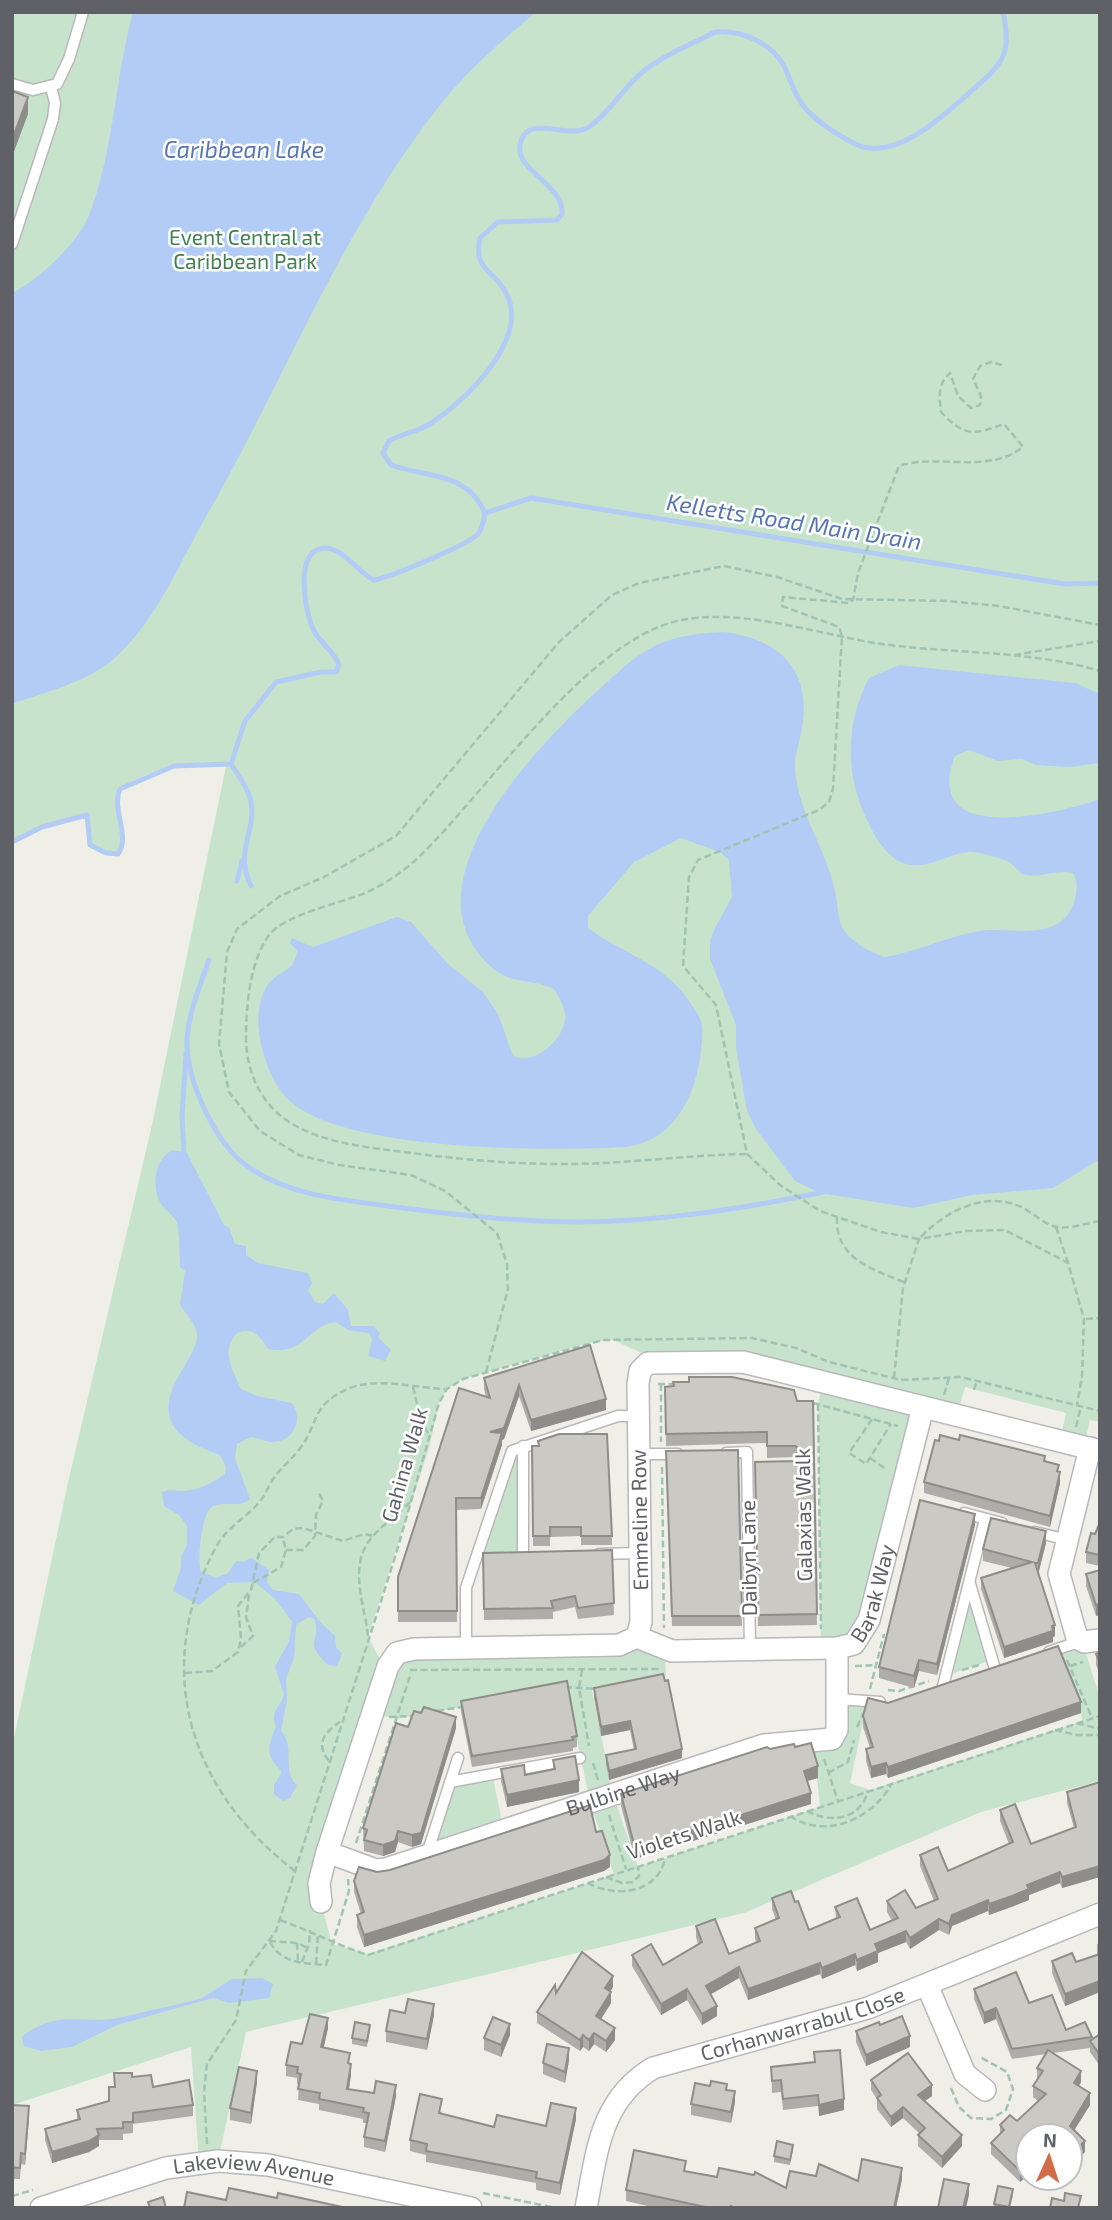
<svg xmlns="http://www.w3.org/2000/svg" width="1112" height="2220" viewBox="0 0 1112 2220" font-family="'Exo 2',sans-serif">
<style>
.green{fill:#c8e3cc;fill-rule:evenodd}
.water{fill:#b2ccf5}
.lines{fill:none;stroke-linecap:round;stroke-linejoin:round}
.stream{stroke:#b2ccf5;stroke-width:5}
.lane-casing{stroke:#b8b8bc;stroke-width:13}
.street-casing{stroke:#b8b8bc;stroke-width:24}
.path{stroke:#a1c3b1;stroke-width:2.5;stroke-dasharray:7 3.5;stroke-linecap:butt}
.lane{stroke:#fff;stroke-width:10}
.street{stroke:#fff;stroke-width:21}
.wall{fill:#afada9}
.shaded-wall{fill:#8e8d89}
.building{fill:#cbc9c4;stroke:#8e8d89;stroke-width:2}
.labels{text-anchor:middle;stroke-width:5;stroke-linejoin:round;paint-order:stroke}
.park-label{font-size:21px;fill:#418250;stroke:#fff}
.street-label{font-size:21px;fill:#5f6166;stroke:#fff}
.water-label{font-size:23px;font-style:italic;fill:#5775b6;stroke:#fff}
</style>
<rect width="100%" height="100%" fill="#efefe8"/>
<g class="green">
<path d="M 12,12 L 1100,12 L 1100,1422 L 1090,1420 L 1084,1447 L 1060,1441 L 1066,1413 L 965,1387 L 957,1416 L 923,1407 L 867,1628 L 821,1648 L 818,1404 L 823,1382 L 660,1361 L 613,1340 L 593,1342 L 463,1379 L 447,1389 L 439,1403 L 429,1448 L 368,1637 L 386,1671 L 391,1660 L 618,1645 L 665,1650 L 666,1676 L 592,1690 L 613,1794 L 638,1867 L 820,1807 L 813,1741 L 822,1741 L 838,1699 L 868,1699 L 850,1783 L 870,1790 L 1083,1721 L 1060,1648 L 1082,1641 L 1100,1698 L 1100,1781 L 981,1812 L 744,1913 L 246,2032 L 218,2161 L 199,2162 L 191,2047 L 12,2105 L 12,1747 L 69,1478 L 152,1125 L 226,766 C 189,763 153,766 120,789 C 111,809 131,836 118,854 L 106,853 L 90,845 L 90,822 L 87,815 L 42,827 L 12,842 ZM 566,1687 L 590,1802 L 614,1875 L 368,1954 L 332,1944 L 321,1902 L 374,1713 L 396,1719 Z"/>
<path d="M 523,1446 L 523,1555 L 478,1554 L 511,1453 Z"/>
<path d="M 970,1581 L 992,1660 L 946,1676 Z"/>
<path d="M 492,1774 L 504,1830 L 427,1854 L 450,1782 Z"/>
</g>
<g class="water">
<path d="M 133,12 L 536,12 C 502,41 468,70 441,104 C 342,228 286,377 208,513 C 181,560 157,619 117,656 C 89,682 48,691 12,704 L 12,293 C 39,280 80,241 90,213 C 114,149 115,78 133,12 Z"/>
<path d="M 724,632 C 779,639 812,669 802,728 C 800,743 794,755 795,770 C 799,814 826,849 835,891 C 838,903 837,922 845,932 C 855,944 870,952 885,957 C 916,952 944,938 974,932 C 1006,924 1062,947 1075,899 C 1077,891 1078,881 1073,873 C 1058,869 1041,878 1026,875 C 1018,874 1016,866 1009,862 C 1001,858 977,851 968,852 C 948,854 927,870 906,864 C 889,859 877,841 870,826 C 845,779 844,726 869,678 L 899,665 L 1075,683 L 1100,694 L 1100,763 L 1070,767 L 1036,765 L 1022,759 L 998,761 L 969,750 L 955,756 C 920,846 1054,815 1100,799 L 1100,1159 L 1053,1188 L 972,1195 L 913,1208 L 820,1193 L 795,1181 L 756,1129 L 747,1111 L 736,1047 L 736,1025 L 710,959 L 710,941 L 715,928 L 732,897 L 729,860 L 720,852 L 681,838 L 634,862 L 588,916 L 588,928 L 595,933 C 625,953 660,964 684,994 C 689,1001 698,1013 701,1021 C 704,1032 701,1048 700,1059 C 693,1101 672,1141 626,1147 C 549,1151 352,1152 292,1103 C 272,1086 262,1056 259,1032 C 257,1016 259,993 271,981 C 284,969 294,971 297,951 L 290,943 L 292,938 L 313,947 L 397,917 L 411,922 L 448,964 L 483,992 L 498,1014 L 513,1056 C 534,1066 562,1041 565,1020 C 567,1009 559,998 554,989 C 524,976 510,988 483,959 C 410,878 536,747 594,694 C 611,679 627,662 647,650 C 671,636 697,633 724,632 Z"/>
<path d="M 173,1150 L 187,1153 L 224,1225 L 229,1227 L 235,1244 L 246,1246 L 246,1255 L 258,1263 L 308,1273 L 312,1283 L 308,1290 L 315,1302 L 323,1304 L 334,1293 L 348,1310 L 351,1326 L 374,1326 L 380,1333 L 378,1337 L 391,1350 L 385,1361 L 368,1356 L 372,1339 L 369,1333 L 348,1330 L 336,1322 C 308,1325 305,1356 268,1349 C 260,1336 254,1327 237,1333 C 220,1351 233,1370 241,1389 L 257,1396 L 292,1403 C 303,1418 295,1441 274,1442 C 267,1443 259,1438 251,1437 L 237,1444 L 235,1458 L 250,1499 C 240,1509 223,1500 212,1507 C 201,1514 197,1562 201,1572 L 216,1578 L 228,1573 L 236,1561 L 242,1562 L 252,1558 L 269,1570 L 267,1582 L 273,1590 L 299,1594 L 321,1623 L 335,1636 L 336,1647 L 342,1654 L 337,1666 L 328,1665 C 301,1640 323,1642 314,1619 L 309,1617 L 296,1625 L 294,1658 L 286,1679 L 287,1700 L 281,1731 C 296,1746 281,1772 297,1785 L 290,1798 L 283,1801 L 274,1794 L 274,1785 L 282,1772 C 264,1753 268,1748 276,1726 C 269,1710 281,1708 284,1694 L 275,1667 L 289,1641 L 292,1622 L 276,1600 L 255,1582 L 227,1583 L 199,1605 L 173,1591 L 181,1568 L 181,1557 L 187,1545 L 187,1526 L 179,1515 L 164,1506 L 162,1492 C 171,1488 174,1491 183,1491 C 196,1491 215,1482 225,1474 L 226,1467 L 220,1455 C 175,1439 153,1419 181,1372 C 187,1361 195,1350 197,1338 C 198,1324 185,1315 180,1304 L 185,1271 L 180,1267 C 180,1261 179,1227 177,1223 C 175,1216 164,1210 160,1202 C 151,1187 155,1157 173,1150 Z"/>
<path d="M 262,1978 L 273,1984 L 269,1998 L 229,2003 L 213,1998 L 117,2025 L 72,2047 L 41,2051 L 24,2046 L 22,2037 L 25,2034 C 61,2009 81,2025 118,2018 L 200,1999 L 232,1979 Z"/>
</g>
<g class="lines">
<g class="stream">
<path d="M 485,513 L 531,498 L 1065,584 L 1100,583"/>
<path d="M 231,764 C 238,775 247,786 250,798 C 259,829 233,849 251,886"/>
<path d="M 12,842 L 42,827 L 87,815 L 90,845 L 106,853 L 118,854 C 131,836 111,809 120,789 L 174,766 L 231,764 L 245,721 L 276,682 L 321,672 L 336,672 L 339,665 C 335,652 321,644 314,631 C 305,614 293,550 324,548 C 343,547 358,573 374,580 C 388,578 470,544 478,534 C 483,528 483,521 485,513 C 467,471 427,478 391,465 L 383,453 L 389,441 C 401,434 416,432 428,425 C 464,403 536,335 503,288 C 489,267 474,269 480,238 L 498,222 L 557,220 L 562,214 C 564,184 515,171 520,145 C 526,111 568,141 589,127 C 611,112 624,86 645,70 C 665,54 693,44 715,32 C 741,30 771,42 784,66 C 790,78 794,93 802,104 C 810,116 823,124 834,132 C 843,137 852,144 863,147 C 904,157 949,110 977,86 C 1006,62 1011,49 1003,12"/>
<path d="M 237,881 L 242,861"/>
<path d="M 209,960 C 200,986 186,1018 187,1047 C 189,1085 216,1144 247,1166 C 287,1195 341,1200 388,1206 C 447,1214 507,1221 567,1222 C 653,1223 740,1209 824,1192"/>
<path d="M 184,1152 L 182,1117 L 186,1054"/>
</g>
<g class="lane-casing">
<g id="lane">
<path d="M 12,84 L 33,90 L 57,84 L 69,59 L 83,12"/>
<path d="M 12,244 L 53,119 L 55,103 L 51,87"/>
<path d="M 726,1453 L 747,1452 L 750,1650"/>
<path d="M 639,1454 L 678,1454"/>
<path d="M 964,1513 L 1002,1523"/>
<path d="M 1035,1532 L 1068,1540"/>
<path d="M 599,1554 L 639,1553"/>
<path d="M 523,1555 L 523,1446"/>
<path d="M 970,1584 L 995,1669"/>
<path d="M 466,1649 L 466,1588 L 512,1451 L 618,1416 L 638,1416"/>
<path d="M 1049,1652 L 1081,1641"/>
<path d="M 943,1686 L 985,1519"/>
<path d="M 838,1699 L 880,1702"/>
<path d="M 450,1782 L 580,1758"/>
<path d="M 427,1854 L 458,1758"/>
</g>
</g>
<g class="street-casing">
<g id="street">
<path d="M 1090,1448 L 1059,1574 L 1077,1638 L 1084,1642 L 1100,1640"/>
<path id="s1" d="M 637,1637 L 672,1651 L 837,1648 L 854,1644 L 869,1620 L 923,1407"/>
<path id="s2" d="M 327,1852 L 376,1870 L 386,1869 L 764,1745 L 832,1739 L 837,1730 L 837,1648"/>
<path d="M 321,1902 L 319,1883 L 327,1852 L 388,1666 L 397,1653 L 414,1649 L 619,1645 L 637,1637 L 641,1622 L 638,1384 L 640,1371 L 648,1363 L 743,1362 L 1100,1451"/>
<path d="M 927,1985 L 965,2074 L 985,2090"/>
<path id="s3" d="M 41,2208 L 166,2168 L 218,2161 L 268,2165 L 471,2208"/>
<path id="s4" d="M 586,2208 C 597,2152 600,2100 653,2068 L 868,2008 L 1100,1914"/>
</g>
</g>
<g class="path">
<path d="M 1002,365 L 991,362 L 980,366 L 973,379 L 981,396 L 980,405 L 971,408 L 958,396 L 950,373 C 938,383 939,397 941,412 C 965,437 973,435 1004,424 L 1023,447 C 987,475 938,453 899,466 L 858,573 L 853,600 L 849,603 L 783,597 L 782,606 L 839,627 L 842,636 L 833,789 L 829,802 L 819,810 L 698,860 L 689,877 L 683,966 L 716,1005 L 747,1154 L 780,1185 L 820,1211 L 881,1232 L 919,1239 C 944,1212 983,1191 1019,1206 C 1032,1211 1044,1225 1057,1227 C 1071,1229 1087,1223 1100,1221"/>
<path d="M 1014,655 L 1100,641"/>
<path d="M 746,1154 C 689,1155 632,1163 575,1164 C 515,1165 456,1159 396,1151 C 363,1147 324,1142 294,1125 C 262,1107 246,1073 246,1037 C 246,1006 250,961 269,935 C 284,915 341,903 365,893 C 385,884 403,872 419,857 C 487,791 583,647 673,622 C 737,605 818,635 882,644 C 954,654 1030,650 1100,671"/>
<path d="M 837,1217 C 835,1258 871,1269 904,1282"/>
<path d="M 1056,1227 L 1068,1263"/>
<path d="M 1086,1319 L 1100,1318"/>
<path d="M 486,1372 L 508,1289 L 507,1264 L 497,1233 L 445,1191 L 411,1175 L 339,1165 L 299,1155 L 260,1131 L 229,1092 L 219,1044 L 227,952 L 237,929 L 280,896 L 324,877 L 396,836 L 559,642 L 612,595 L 639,583 L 724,566 L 777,577 L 842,599 L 947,601 L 999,606 L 1100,625"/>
<path d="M 894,1378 L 903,1288 L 919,1239 L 966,1231 L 1005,1230 L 1068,1263 L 1084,1319 L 1082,1377 L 1077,1405"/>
<path d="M 658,1384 L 676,1384"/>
<path d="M 661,1384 L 661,1442"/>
<path d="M 413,1387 L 420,1417 L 430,1438"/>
<path d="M 974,1390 L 977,1380"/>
<path d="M 944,1395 L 949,1378"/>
<path d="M 813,1403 L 898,1426"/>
<path d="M 818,1404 L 821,1629"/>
<path d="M 872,1419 L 849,1453 L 866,1464 L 891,1424"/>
<path d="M 1076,1427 L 1081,1406"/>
<path d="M 870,1458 L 887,1470"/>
<path d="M 662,1467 L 664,1628"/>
<path d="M 286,1550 L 303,1550 L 315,1536 L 316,1515 L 323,1501 L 318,1491"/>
<path d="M 253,1583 L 281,1567 L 286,1550 L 283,1538"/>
<path d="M 368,1636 C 365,1607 350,1571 367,1544 C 377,1528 397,1516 410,1502"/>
<path d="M 241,1647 L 253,1636 L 246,1617 L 249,1595"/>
<path d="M 1067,1660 L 1092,1718"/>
<path d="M 855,1666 L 876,1665"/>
<path d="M 1070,1666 L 1083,1662"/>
<path d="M 410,1670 L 661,1669"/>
<path d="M 582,1670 L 579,1688 L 589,1746"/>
<path d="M 962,1670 L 979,1665"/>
<path d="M 185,1673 L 212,1671 L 238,1652 L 241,1639 L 238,1606 L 251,1590 L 259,1553 L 275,1537 L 283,1537 L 293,1529 L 303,1528 L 343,1541 L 364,1534 L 374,1536"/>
<path d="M 565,1687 L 596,1689"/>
<path d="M 870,1689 L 884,1634"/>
<path d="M 888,1690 L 899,1691 L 929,1681"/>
<path d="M 437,1711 L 462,1707"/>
<path d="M 389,1717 L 414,1716"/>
<path d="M 1077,1723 L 1100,1729"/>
<path d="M 857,1727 L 863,1714"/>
<path d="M 1055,1730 L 1077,1735 L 1100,1735"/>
<path d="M 824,1759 L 838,1801"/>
<path d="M 329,1761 C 315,1743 324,1733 340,1722"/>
<path d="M 593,1763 L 598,1780"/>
<path d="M 828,1773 L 848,1762 L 854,1740"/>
<path d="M 807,1811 C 831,1824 860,1820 868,1791"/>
<path d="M 609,1815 L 626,1869"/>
<path d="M 790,1816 C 825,1840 872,1819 891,1785"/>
<path d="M 356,1843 L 411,1673"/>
<path d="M 295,1871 C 189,1790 151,1669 216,1547 C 228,1524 255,1514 266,1492 C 277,1469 283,1469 298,1451 C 320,1424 309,1405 350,1388 C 378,1377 415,1388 445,1389"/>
<path d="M 606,1877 L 622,1883 L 633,1882 L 639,1876 L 638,1867"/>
<path d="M 588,1883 C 615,1898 657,1894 665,1859"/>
<path d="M 280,1920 C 310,1931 337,1945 368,1955 L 1100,1716"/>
<path d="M 269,1941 L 297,1943 L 308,1948"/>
<path d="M 270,1942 C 282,1964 303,1963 326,1965 L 349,1891 L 348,1879"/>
<path d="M 297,1943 L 298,1961"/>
<path d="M 302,1962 L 309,1944 L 310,1930"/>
<path d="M 316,1964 L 318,1934"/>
<path d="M 951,2088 L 959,2107 L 971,2118 L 991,2119 L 1006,2110 L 1013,2089 L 1007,2072 L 980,2057"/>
<path d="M 207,2144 L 204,2092 L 207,2064 L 236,2020 L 246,1971 L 276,1931 L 396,1554 L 439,1403 L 447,1389 L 463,1379 L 603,1340 L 752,1338 L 796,1348 L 829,1362 L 901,1380 L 961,1377 L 1100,1411"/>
<path d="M 483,2193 L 556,2208"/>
<path d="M 12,2196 L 33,2190"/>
</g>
<use href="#lane" class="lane"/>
<use href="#street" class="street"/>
</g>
<g class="wall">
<path d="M 590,1345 L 606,1410 L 531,1431 L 519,1396 L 504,1439 L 502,1440 L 502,1445 L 481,1509 L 456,1510 L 457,1622 L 398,1622 L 398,1577 L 486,1397 L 484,1389 L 484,1378 Z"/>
<path d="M 665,1387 L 797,1401 L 813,1401 L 817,1625 L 758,1626 L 755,1462 L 798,1461 L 800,1460 L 795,1457 L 767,1458 L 767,1443 L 666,1446 Z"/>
<path d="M 538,1441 L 612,1536 L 612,1545 L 581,1545 L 581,1536 L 550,1537 L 550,1546 L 533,1546 L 532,1446 L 538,1446 Z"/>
<path d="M 738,1450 L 742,1626 L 672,1626 L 666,1451 Z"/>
<path d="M 1045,1461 L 1059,1472 L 1060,1483 L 1050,1527 L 924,1493 L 924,1482 Z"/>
<path d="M 1100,1522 L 1100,1566 L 1086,1563 L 1086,1552 Z"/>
<path d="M 975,1525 L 937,1675 L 919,1671 L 914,1688 L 879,1678 L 879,1667 Z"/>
<path d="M 1046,1543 L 1038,1573 L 1055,1636 L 1053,1637 L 1053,1642 L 1004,1658 L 981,1589 L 981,1578 L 1012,1568 L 983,1561 L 983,1549 Z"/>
<path d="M 612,1550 L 614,1615 L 578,1619 L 575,1607 L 553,1612 L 553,1619 L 484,1620 L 483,1553 Z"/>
<path d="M 1100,1570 L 1100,1615 L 1096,1616 L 1086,1586 L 1086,1574 Z"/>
<path d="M 1100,1652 L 1100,1675 L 1096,1665 L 1096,1654 Z"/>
<path d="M 594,1688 L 682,1758 L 609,1780 L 606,1764 L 606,1755 L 634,1750 L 630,1730 L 601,1736 L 594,1698 Z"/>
<path d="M 461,1701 L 577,1736 L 577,1747 L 573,1748 L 573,1751 L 472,1767 L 461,1712 Z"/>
<path d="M 888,1703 L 1081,1713 L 888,1778 L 886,1774 L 871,1778 L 866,1761 L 866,1749 L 870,1748 L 863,1727 L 863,1716 Z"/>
<path d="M 408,1727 L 456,1728 L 421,1844 L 412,1847 L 398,1842 L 395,1852 L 383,1856 L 364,1851 L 363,1828 Z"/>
<path d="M 795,1747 L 818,1778 L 807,1781 L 811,1804 L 635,1859 L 621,1806 L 621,1794 Z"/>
<path d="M 553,1760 L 579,1792 L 507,1807 L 501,1781 L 501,1769 L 525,1775 L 553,1770 Z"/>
<path d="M 1100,1782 L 1100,1877 L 1062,1888 L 1060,1883 L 1029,1895 L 1029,1900 L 1012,1907 L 989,1915 L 988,1911 L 952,1926 L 949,1935 L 939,1930 L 910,1949 L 906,1942 L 878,1953 L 878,1962 L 857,1971 L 855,1965 L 822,1979 L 820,1974 L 748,2000 L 739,1978 L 711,1994 L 717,2016 L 702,2025 L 687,2000 L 661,2015 L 632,1966 L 632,1955 L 663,1965 L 698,1944 L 696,1937 L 696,1926 L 729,1954 L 756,1942 L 755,1939 L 755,1928 L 776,1920 L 772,1909 L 772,1898 L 795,1902 L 809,1930 L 836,1919 L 835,1907 L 870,1930 L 892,1921 L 887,1912 L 887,1901 L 916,1908 L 934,1901 L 920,1866 L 920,1855 L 948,1871 L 1009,1844 L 1000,1821 L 1000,1810 L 1031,1844 L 1074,1828 L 1067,1803 L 1067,1792 Z"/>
<path d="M 596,1832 L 610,1867 L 604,1871 L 364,1947 L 357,1927 L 357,1915 L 361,1914 L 354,1892 L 354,1881 L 377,1872 Z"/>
<path d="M 1100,1943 L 1100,1992 L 1065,2006 L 1052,1973 L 1052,1961 L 1076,1962 L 1097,1955 L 1097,1944 Z"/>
<path d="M 613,1987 L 610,1992 L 611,2003 L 601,2019 L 615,2040 L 606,2052 L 594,2044 L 589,2051 L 583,2047 L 580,2051 L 537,2023 L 537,2012 L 556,1993 Z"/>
<path d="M 974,1989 L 1066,2030 L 1092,2037 L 1092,2039 L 1100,2034 L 1100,2066 L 1090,2052 L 1090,2048 L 1053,2053 L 1081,2082 L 1079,2086 L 1090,2105 L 1074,2130 L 1085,2152 L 1070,2166 L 1070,2136 L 1028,2136 L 1028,2175 L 1020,2182 L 991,2154 L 991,2143 L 1000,2134 L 1000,2125 L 1017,2121 L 1038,2101 L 1033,2097 L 1033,2086 L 1037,2079 L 1037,2068 L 1046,2054 L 1012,2059 L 996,2019 L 984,2024 L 974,1999 Z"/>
<path d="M 405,2013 L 434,2015 L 427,2050 L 386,2042 L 386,2031 Z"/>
<path d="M 880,2025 L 910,2047 L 866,2066 L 856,2042 L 856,2031 Z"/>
<path d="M 328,2028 L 324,2047 L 350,2064 L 351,2075 L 349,2089 L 396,2096 L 385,2152 L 364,2147 L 364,2137 L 367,2123 L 363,2123 L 363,2119 L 319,2110 L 319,2104 L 298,2100 L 299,2085 L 297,2084 L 297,2078 L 286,2076 L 286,2065 L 302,2044 Z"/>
<path d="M 370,2030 L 367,2047 L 352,2044 L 352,2038 Z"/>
<path d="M 510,2035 L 501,2057 L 484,2050 L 484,2038 Z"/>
<path d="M 814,2052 L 844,2110 L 819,2116 L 818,2106 L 783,2110 L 781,2092 L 772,2093 L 771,2067 L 814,2062 Z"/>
<path d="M 569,2060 L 565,2083 L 543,2074 L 543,2063 Z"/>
<path d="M 132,2077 L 193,2105 L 193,2116 L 133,2124 L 133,2133 L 123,2134 L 123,2140 L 99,2140 L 99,2146 L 89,2152 L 52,2163 L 45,2140 L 45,2129 L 77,2120 L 77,2110 L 109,2101 L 114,2087 Z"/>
<path d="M 871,2080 L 932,2096 L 925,2101 L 962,2146 L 942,2168 L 918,2146 L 918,2135 L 920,2134 L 903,2118 L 891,2127 L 877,2109 L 877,2099 L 871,2090 Z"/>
<path d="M 257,2082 L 251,2124 L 230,2120 L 230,2108 Z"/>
<path d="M 727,2090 L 735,2102 L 731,2123 L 691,2115 L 691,2104 Z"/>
<path d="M 12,2105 L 29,2118 L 25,2165 L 21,2164 L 20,2179 L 12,2179 Z"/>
<path d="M 442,2111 L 441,2114 L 494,2127 L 546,2126 L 576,2119 L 560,2195 L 536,2190 L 536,2183 L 426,2162 L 426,2155 L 410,2151 L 410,2140 Z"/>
<path d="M 793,2150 L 790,2165 L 774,2162 L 774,2156 Z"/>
<path d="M 686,2171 L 786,2188 L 816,2176 L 858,2181 L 902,2179 L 896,2208 L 656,2208 L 626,2201 L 626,2190 Z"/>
<path d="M 1013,2195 L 1010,2208 L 994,2208 L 994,2204 Z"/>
</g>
<g class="shaded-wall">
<path d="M 28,97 L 28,114 L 12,157 L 12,140 Z"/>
<path d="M 519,1385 L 519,1396 L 504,1439 L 502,1440 L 502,1445 L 481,1509 L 481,1498 L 490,1432 Z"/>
<path d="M 606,1399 L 606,1410 L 531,1431 L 531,1420 Z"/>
<path d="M 1060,1472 L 1060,1483 L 1050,1527 L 1050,1516 Z"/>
<path d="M 975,1514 L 975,1525 L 937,1675 L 937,1664 Z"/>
<path d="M 1046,1531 L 1046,1543 L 1038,1575 L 1038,1563 Z"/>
<path d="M 1100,1604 L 1100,1615 L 1096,1616 L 1096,1605 Z"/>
<path d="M 1055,1625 L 1055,1636 L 1053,1637 L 1053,1642 L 1004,1658 L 1004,1647 Z"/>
<path d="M 919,1660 L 919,1671 L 914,1688 L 914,1676 Z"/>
<path d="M 1081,1702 L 1081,1713 L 888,1778 L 888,1767 Z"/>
<path d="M 456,1717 L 456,1728 L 421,1844 L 412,1847 L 412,1835 Z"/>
<path d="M 630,1721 L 630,1730 L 601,1736 L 601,1727 Z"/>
<path d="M 682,1749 L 682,1758 L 609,1780 L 609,1771 Z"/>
<path d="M 886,1763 L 886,1774 L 871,1778 L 871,1767 Z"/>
<path d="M 818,1766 L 818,1778 L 804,1782 L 804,1771 Z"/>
<path d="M 579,1780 L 579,1792 L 507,1807 L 507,1795 Z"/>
<path d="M 811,1793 L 811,1804 L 635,1859 L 635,1848 Z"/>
<path d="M 398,1831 L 398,1842 L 395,1852 L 383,1856 L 383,1845 Z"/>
<path d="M 610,1855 L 610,1867 L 604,1871 L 364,1947 L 364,1935 Z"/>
<path d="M 1100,1866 L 1100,1877 L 1062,1888 L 1062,1877 Z"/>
<path d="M 1060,1872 L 1060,1883 L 1029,1895 L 1029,1900 L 989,1915 L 989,1904 L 1027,1885 Z"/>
<path d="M 988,1900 L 988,1911 L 952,1926 L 949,1935 L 949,1924 L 952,1915 Z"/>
<path d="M 939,1919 L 939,1930 L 910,1949 L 910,1938 Z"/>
<path d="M 906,1931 L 906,1942 L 878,1953 L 878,1962 L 857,1971 L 857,1960 L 875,1944 Z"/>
<path d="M 855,1954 L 855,1965 L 822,1979 L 822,1968 Z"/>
<path d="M 820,1963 L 820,1974 L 748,2000 L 748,1989 Z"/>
<path d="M 739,1967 L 739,1978 L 706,1997 L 706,1986 Z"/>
<path d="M 613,1976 L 613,1987 L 605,2000 L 605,1988 Z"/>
<path d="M 1100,1981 L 1100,1992 L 1065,2006 L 1065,1994 Z"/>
<path d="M 687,1989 L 687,2000 L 661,2015 L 661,2004 Z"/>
<path d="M 611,1992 L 611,2003 L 596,2027 L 596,2016 Z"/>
<path d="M 434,2004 L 434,2015 L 427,2050 L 427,2039 Z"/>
<path d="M 717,2006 L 717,2016 L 702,2025 L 702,2014 Z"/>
<path d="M 996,2008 L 996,2019 L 984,2024 L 984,2013 Z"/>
<path d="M 328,2018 L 328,2028 L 321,2058 L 321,2047 Z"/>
<path d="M 510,2024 L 510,2035 L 501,2057 L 501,2045 Z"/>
<path d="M 615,2028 L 615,2040 L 606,2052 L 606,2041 Z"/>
<path d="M 594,2033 L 594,2044 L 589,2051 L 589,2040 Z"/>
<path d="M 583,2035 L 583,2047 L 580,2051 L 580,2040 Z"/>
<path d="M 910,2036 L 910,2047 L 866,2066 L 866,2055 Z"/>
<path d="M 569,2048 L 569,2060 L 565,2083 L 565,2072 Z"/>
<path d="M 351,2064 L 351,2075 L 347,2099 L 347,2089 Z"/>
<path d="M 257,2071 L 257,2082 L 251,2124 L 251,2113 Z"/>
<path d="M 1081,2071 L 1081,2082 L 1074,2094 L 1074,2083 Z"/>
<path d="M 396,2085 L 396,2096 L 385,2152 L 385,2141 Z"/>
<path d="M 932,2085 L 932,2096 L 918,2106 L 918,2095 Z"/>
<path d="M 735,2091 L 735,2102 L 731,2123 L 731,2112 Z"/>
<path d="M 1090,2093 L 1090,2105 L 1070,2137 L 1070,2126 Z"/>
<path d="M 844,2099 L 844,2110 L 819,2116 L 819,2105 Z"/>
<path d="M 29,2106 L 29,2118 L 25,2165 L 25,2154 Z"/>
<path d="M 903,2107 L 903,2118 L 891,2127 L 891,2117 Z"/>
<path d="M 576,2108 L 576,2119 L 560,2195 L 560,2183 Z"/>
<path d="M 99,2135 L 99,2146 L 89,2152 L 52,2163 L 52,2152 Z"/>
<path d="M 962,2135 L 962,2146 L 942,2168 L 942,2157 Z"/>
<path d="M 1085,2141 L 1085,2152 L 1070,2166 L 1070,2155 Z"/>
<path d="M 1028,2164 L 1028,2175 L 1020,2182 L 1020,2171 Z"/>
<path d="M 902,2168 L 902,2179 L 896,2208 L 894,2208 Z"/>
<path d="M 969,2184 L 969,2195 L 966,2208 L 963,2208 Z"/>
</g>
<g class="building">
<path d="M 12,91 L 28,97 L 12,140 Z"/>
<path d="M 590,1345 L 606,1399 L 531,1420 L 519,1385 L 504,1428 L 490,1432 L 502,1433 L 481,1498 L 456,1498 L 457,1611 L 398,1611 L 398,1577 L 459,1388 L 490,1398 L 484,1378 Z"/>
<path d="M 689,1377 L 732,1377 L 794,1390 L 797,1401 L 813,1401 L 817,1614 L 758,1615 L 755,1462 L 798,1461 L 802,1457 L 801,1449 L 795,1446 L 767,1446 L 767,1432 L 666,1434 L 665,1387 L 674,1386 L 673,1382 L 689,1382 Z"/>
<path d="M 559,1434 L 607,1434 L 612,1536 L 581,1536 L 581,1527 L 550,1527 L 550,1536 L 533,1536 L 532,1446 L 539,1446 L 538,1441 Z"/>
<path d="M 940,1435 L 959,1440 L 960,1435 L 1045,1456 L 1044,1461 L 1059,1465 L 1057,1471 L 1060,1472 L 1050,1516 L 924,1482 L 935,1440 L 939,1441 Z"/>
<path d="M 738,1450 L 742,1616 L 672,1616 L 666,1451 Z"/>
<path d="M 920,1500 L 975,1514 L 937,1664 L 919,1660 L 914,1676 L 879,1667 Z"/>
<path d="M 991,1518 L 1046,1531 L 1038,1563 L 1035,1563 L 1055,1625 L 1052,1626 L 1053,1631 L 1004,1647 L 981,1578 L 1032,1562 L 983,1549 Z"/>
<path d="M 1100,1522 L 1100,1555 L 1086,1552 L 1091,1533 L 1095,1534 Z"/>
<path d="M 612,1550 L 614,1603 L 578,1608 L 575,1596 L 551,1601 L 553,1608 L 484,1609 L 483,1553 Z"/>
<path d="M 1100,1570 L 1100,1604 L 1096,1605 L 1086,1574 Z"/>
<path d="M 1058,1646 L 1081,1702 L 888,1767 L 886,1763 L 871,1767 L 866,1749 L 873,1747 L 863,1716 L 868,1698 L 888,1703 Z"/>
<path d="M 1100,1652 L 1100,1663 L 1096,1654 Z"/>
<path d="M 663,1674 L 665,1681 L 668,1680 L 682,1749 L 609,1771 L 606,1755 L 636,1749 L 630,1721 L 601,1727 L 594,1688 Z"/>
<path d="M 567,1681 L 577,1736 L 572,1737 L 573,1740 L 472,1756 L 461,1701 Z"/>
<path d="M 424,1707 L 456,1717 L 421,1833 L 412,1835 L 398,1831 L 395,1841 L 383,1845 L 364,1840 L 367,1830 L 363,1828 L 396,1723 L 408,1727 L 414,1711 L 421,1713 Z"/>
<path d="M 811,1743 L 818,1766 L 804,1771 L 811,1793 L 635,1848 L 621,1794 L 767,1747 L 770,1749 L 794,1744 L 795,1747 Z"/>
<path d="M 575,1756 L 579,1780 L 507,1795 L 501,1769 L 524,1765 L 525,1775 L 555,1769 L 553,1760 Z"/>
<path d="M 1100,1782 L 1100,1866 L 1062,1877 L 1060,1872 L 1027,1885 L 1029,1889 L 1012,1896 L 989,1904 L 988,1900 L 952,1915 L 949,1924 L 939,1919 L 910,1938 L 906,1931 L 875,1944 L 878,1951 L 857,1960 L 855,1954 L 822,1968 L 820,1963 L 748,1989 L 739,1967 L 706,1986 L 717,2006 L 702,2014 L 687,1989 L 661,2004 L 632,1955 L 651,1944 L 663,1965 L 702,1942 L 696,1926 L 715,1919 L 729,1954 L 760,1941 L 755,1928 L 779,1918 L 772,1898 L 791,1891 L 795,1902 L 798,1901 L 809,1930 L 840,1917 L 835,1907 L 857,1898 L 870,1930 L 898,1918 L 887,1901 L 905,1890 L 916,1908 L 938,1899 L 920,1855 L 938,1847 L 948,1871 L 1013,1842 L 1000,1810 L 1015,1804 L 1031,1844 L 1076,1827 L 1067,1792 Z"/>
<path d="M 590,1805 L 596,1832 L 602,1831 L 610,1855 L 604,1860 L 364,1935 L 357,1915 L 364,1912 L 354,1881 L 359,1867 L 377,1872 L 390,1870 Z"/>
<path d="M 582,1952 L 613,1976 L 605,1988 L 611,1992 L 596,2016 L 615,2028 L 606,2041 L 594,2033 L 589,2040 L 583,2035 L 580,2040 L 537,2012 L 555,1985 L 556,1993 Z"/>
<path d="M 1072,1953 L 1076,1962 L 1100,1954 L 1100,1981 L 1065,1994 L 1052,1961 Z"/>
<path d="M 1016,1972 L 1029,2003 L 1052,1995 L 1066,2030 L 1085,2022 L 1092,2037 L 1012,2049 L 996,2008 L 984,2013 L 974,1989 Z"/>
<path d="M 408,1999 L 434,2004 L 427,2039 L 386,2031 L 390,2010 L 405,2013 Z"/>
<path d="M 310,2014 L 328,2018 L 321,2047 L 350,2053 L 348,2063 L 351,2064 L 347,2089 L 374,2093 L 376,2081 L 396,2085 L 385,2141 L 364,2137 L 369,2113 L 363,2112 L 364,2108 L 319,2099 L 320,2093 L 298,2089 L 301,2074 L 297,2073 L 298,2067 L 286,2065 L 291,2042 L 302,2044 Z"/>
<path d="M 902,2016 L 910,2036 L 866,2055 L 856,2031 L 879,2022 L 880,2025 Z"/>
<path d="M 493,2017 L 510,2024 L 501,2045 L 484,2038 Z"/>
<path d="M 355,2022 L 370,2025 L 367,2041 L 352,2038 Z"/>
<path d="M 1100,2034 L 1100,2055 L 1090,2041 Z"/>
<path d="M 547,2044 L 569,2048 L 565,2072 L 543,2063 Z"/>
<path d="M 840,2050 L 844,2099 L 819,2105 L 818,2095 L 783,2099 L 781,2080 L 772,2081 L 771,2067 L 815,2062 L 814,2052 Z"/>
<path d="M 1048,2050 L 1081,2071 L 1074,2083 L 1090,2093 L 1070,2126 L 1085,2141 L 1070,2155 L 1070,2136 L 1028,2136 L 1028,2164 L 1020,2171 L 991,2143 L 1004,2130 L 1000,2125 L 1010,2115 L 1017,2121 L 1046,2094 L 1033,2086 L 1043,2071 L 1037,2068 Z"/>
<path d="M 908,2053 L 932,2085 L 918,2095 L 962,2135 L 942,2157 L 918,2135 L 925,2128 L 903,2107 L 891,2117 L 877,2098 L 881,2095 L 871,2080 Z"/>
<path d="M 239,2067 L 257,2071 L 251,2113 L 230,2108 Z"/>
<path d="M 114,2073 L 132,2073 L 132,2077 L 151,2075 L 153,2087 L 189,2080 L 193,2105 L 133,2113 L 133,2122 L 123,2122 L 123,2128 L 97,2129 L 99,2135 L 89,2141 L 52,2152 L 45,2129 L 80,2119 L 77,2110 L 109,2101 L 109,2087 L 115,2087 Z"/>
<path d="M 711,2081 L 727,2084 L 726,2090 L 735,2091 L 731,2112 L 691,2104 L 695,2083 L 710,2086 Z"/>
<path d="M 420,2094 L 442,2099 L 439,2113 L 494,2127 L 497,2115 L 546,2126 L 551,2103 L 576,2108 L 560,2183 L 536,2178 L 537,2172 L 426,2151 L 427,2144 L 410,2140 Z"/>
<path d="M 12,2105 L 29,2106 L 25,2154 L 21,2153 L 20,2168 L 12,2167 Z"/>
<path d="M 777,2141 L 793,2145 L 790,2160 L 774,2156 Z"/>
<path d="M 634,2150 L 686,2161 L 684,2171 L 717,2177 L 719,2168 L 754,2175 L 755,2172 L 786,2188 L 790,2171 L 816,2176 L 819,2164 L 858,2181 L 862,2159 L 902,2168 L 894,2208 L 735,2208 L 731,2206 L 731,2208 L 710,2208 L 626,2190 Z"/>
<path d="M 944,2179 L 969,2184 L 963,2208 L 938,2208 Z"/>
<path d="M 998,2186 L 1013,2189 L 1009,2207 L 994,2204 Z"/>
<path d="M 229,2188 L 277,2198 L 278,2193 L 347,2208 L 184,2208 L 187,2192 L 226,2200 Z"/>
<path d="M 1065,2193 L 1081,2196 L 1078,2208 L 1050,2208 L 1052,2198 L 1064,2201 Z"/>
<path d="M 163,2197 L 166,2208 L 148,2208 L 150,2207 L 148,2202 Z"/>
</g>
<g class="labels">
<g class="park-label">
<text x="245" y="245">Event Central at<tspan x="245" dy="24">Caribbean Park</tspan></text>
</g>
<g class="street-label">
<text transform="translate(405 1465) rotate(-74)" y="7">Gahina Walk</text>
<text transform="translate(804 1515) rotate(-91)" y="7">Galaxias Walk</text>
<text transform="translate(640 1520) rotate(-91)" y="7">Emmeline Row</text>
<text transform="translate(749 1558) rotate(-91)" y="7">Daibyn Lane</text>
<text dy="7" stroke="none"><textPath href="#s1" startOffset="275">Barak Way</textPath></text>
<text dy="7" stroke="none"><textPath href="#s2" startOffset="312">Bulbine Way</textPath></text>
<text transform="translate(684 1835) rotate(-18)" y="7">Violets Walk</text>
<text dy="7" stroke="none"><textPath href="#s4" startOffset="317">Corhanwarrabul Close</textPath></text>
<text dy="7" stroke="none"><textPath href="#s3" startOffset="220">Lakeview Avenue</textPath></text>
</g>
<g class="water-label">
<text x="244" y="158">Caribbean Lake</text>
<text transform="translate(794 522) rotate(9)" y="8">Kelletts Road Main Drain</text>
</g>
</g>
<rect width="1112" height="2220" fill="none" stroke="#5f6166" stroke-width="28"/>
<g transform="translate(1049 2157) rotate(3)"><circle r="33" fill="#ffffff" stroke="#bfc0c2" stroke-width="2"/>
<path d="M0-5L12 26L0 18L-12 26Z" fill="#d46b49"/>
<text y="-10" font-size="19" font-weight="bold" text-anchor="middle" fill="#5f6166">N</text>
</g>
</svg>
